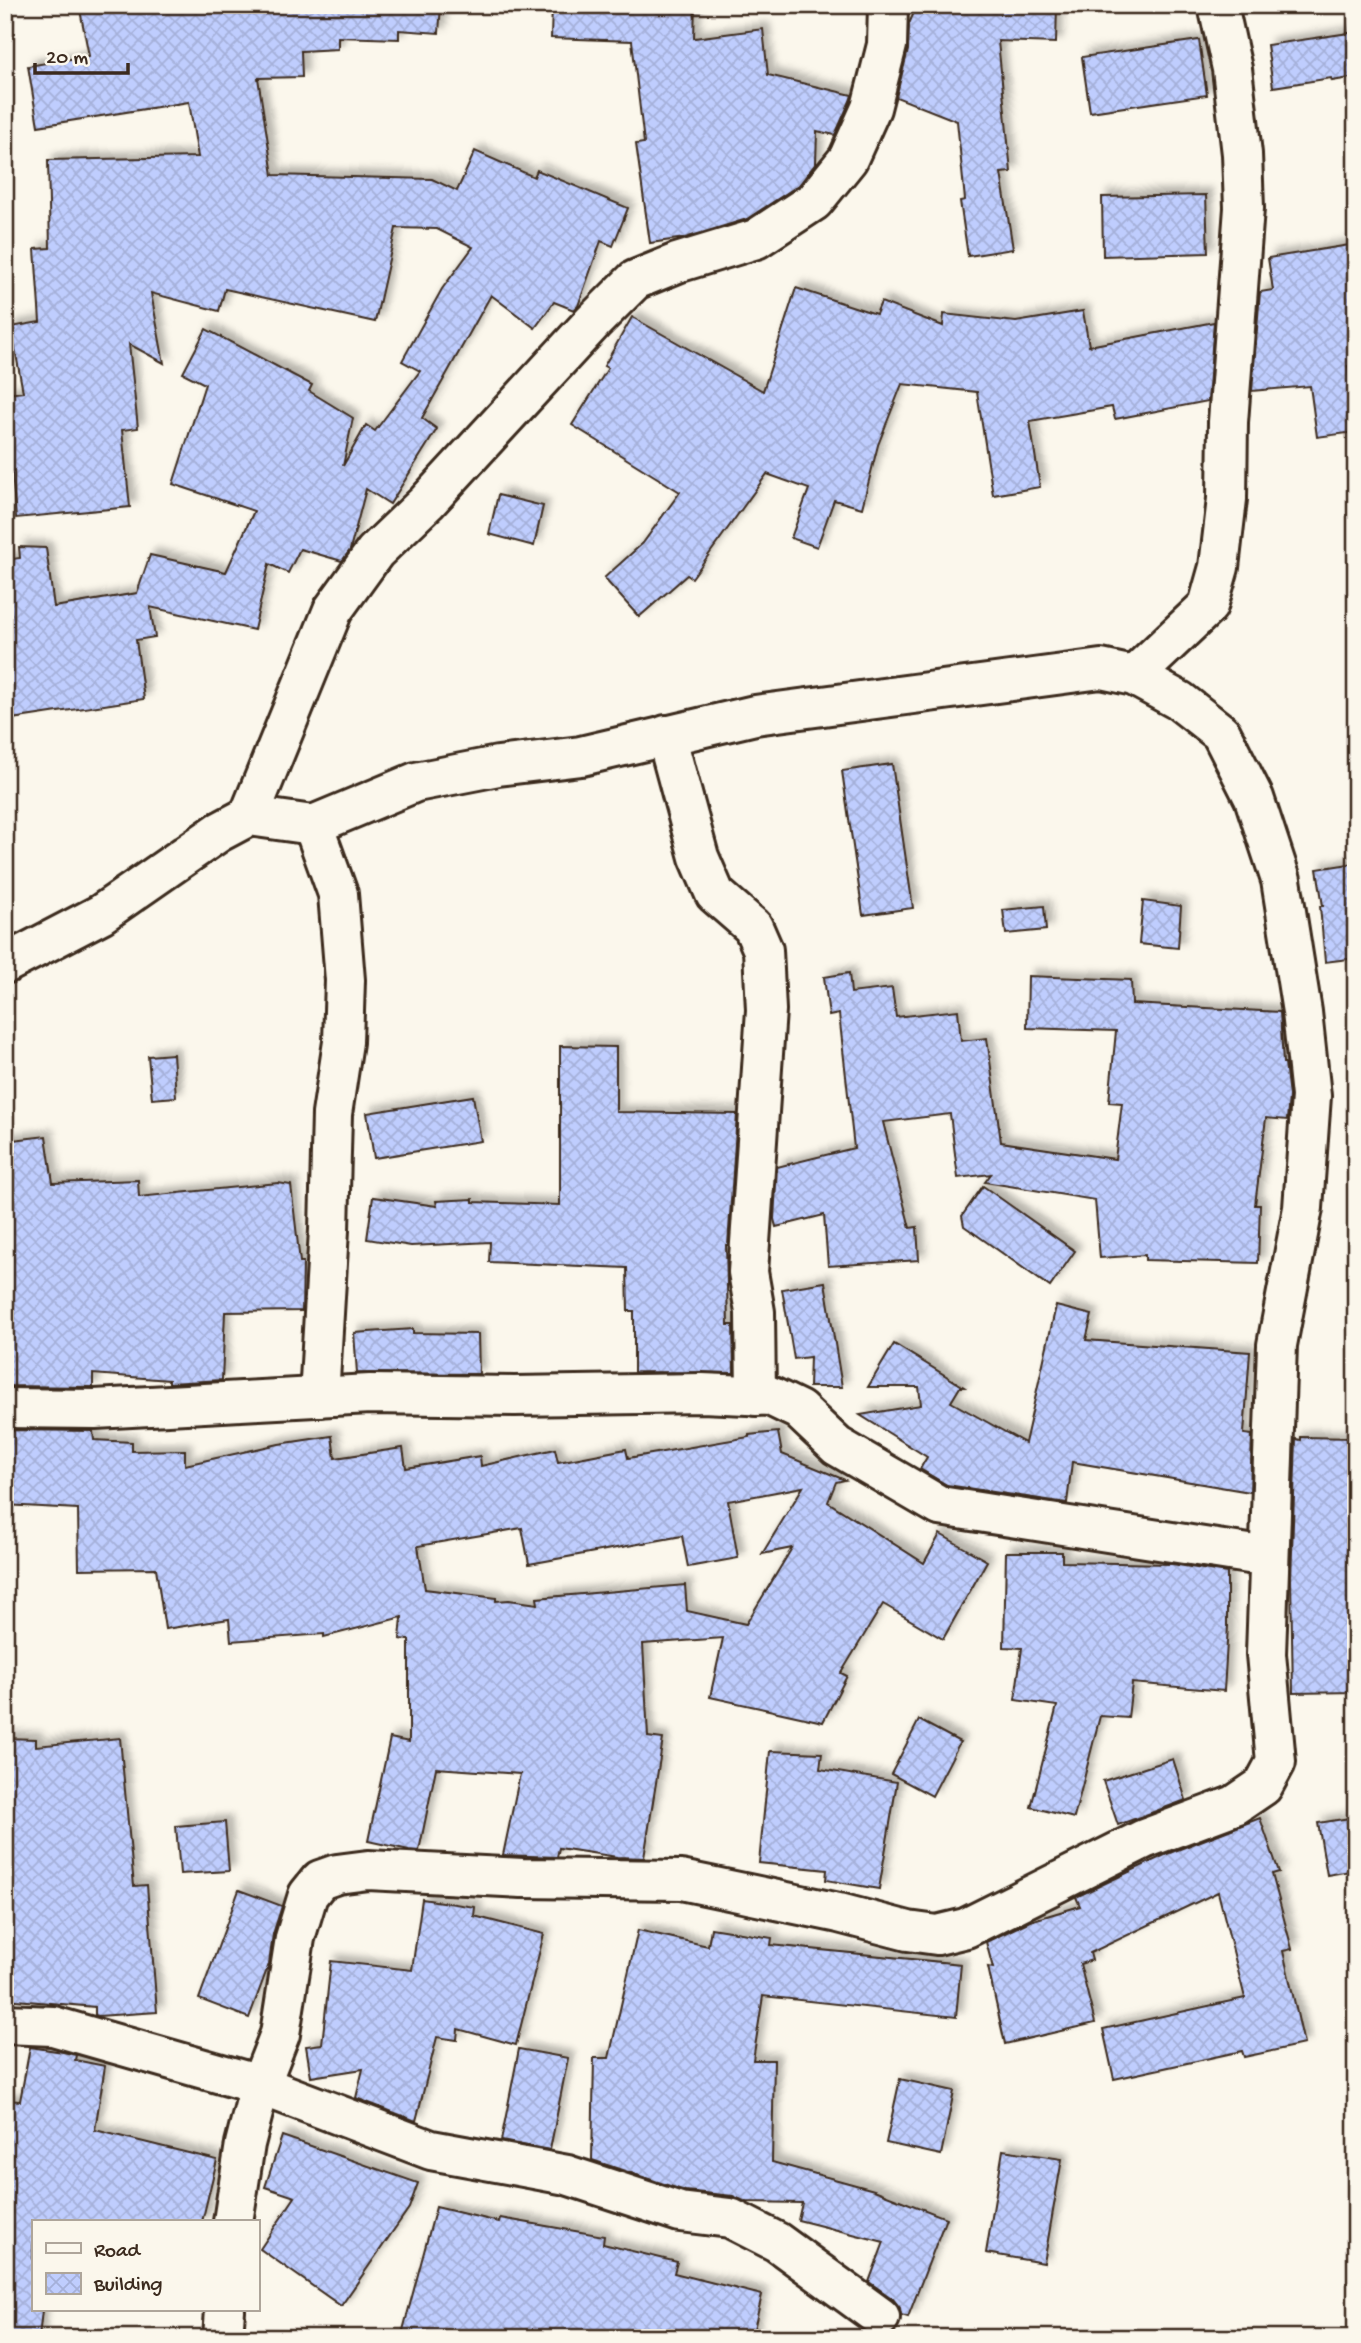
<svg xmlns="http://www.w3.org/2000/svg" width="1361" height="2343" viewBox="0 0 1361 2343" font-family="'Gochi Hand',sans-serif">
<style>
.building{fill:url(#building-cross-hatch);stroke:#3b2a1e;stroke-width:2;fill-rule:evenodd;filter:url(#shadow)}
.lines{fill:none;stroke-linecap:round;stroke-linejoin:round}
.minor-casing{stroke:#3b2a1e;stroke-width:44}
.minor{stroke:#fbf7ec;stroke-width:38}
</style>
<defs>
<pattern id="building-cross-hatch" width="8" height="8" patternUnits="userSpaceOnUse" patternTransform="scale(1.75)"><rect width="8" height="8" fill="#bfcdfe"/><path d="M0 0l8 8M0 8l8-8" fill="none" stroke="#a5b0d9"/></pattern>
<filter id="shadow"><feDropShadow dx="6" dy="-6" stdDeviation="3.5" flood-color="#0004"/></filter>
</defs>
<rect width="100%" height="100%" fill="#fbf7ec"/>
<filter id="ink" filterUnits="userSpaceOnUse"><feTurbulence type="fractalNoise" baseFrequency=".0143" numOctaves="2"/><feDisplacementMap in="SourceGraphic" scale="14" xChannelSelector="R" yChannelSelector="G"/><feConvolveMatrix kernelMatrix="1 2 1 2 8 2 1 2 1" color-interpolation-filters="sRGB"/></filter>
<g filter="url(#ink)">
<g class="building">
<path d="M 79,5 L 441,5 L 439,33 L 399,30 L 399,39 L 338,37 L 338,49 L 301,51 L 302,77 L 258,78 L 273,175 L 432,179 L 457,191 L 475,151 L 534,177 L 537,170 L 628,208 L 613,246 L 601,241 L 578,306 L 574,310 L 554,302 L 535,328 L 491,295 L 422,418 L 437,429 L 390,504 L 366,489 L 350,550 L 342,561 L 300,549 L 288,573 L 269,564 L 254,630 L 150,607 L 155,637 L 136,640 L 144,699 L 5,720 L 5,615 L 11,615 L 5,560 L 20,558 L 19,547 L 46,548 L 54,607 L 137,593 L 150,555 L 226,572 L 254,511 L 173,484 L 205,384 L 183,373 L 206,329 L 312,385 L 309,391 L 353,418 L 343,466 L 366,425 L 375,431 L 420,371 L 402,361 L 442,289 L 473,247 L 437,229 L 396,228 L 375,322 L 225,289 L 219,311 L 151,293 L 164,363 L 129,344 L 138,428 L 122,430 L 130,507 L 16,518 L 5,394 L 23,392 L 11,327 L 40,322 L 35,249 L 50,248 L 48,160 L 198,157 L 189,102 L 38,126 L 28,66 L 89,56 Z"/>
<path d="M 552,5 L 695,5 L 694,38 L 763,29 L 768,75 L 852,95 L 850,101 L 835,135 L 817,131 L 816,163 L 799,185 L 747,219 L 685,238 L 650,243 L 636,144 L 644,143 L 632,41 L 551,38 Z"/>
<path d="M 917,5 L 1057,5 L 1056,43 L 998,41 L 1011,172 L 1001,173 L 1013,249 L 968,256 L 960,201 L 965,200 L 957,121 L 896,97 L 908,50 L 909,24 Z"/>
<path d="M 1356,32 L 1356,77 L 1332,81 L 1331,78 L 1273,87 L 1267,45 Z"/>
<path d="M 1199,40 L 1207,95 L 1090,112 L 1082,57 Z"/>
<path d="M 1206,195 L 1208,253 L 1103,256 L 1102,197 Z"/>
<path d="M 1356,244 L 1356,365 L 1348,366 L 1356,432 L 1317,437 L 1310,386 L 1252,391 L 1260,292 L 1273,290 L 1268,258 Z"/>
<path d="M 796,288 L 876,314 L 881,302 L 943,326 L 944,314 L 1016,322 L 1083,311 L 1089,346 L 1214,322 L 1208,401 L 1115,419 L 1112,407 L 1030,421 L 1040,487 L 993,495 L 977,392 L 902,384 L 878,445 L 862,508 L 834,500 L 817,547 L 791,538 L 809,489 L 767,474 L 692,578 L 687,575 L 639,617 L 604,578 L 643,543 L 680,492 L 572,425 L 608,368 L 604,366 L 632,317 L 763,391 Z"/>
<path d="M 498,495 L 543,506 L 534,546 L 489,534 Z"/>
<path d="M 892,764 L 913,908 L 863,915 L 842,771 Z"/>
<path d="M 1356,863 L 1356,958 L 1325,962 L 1320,906 L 1323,906 L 1317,869 Z"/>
<path d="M 1143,901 L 1181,906 L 1178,948 L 1139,944 Z"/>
<path d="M 1044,906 L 1046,930 L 1006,934 L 1003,910 Z"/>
<path d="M 849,973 L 851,993 L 892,988 L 896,1017 L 958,1010 L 961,1041 L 987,1038 L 1001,1142 L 1115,1159 L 1122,1103 L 1109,1102 L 1116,1031 L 1027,1028 L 1028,976 L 1131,980 L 1132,1004 L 1280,1012 L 1283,1063 L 1285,1063 L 1289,1096 L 1287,1120 L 1266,1118 L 1255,1205 L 1260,1205 L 1258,1263 L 1145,1260 L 1145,1255 L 1100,1258 L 1095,1200 L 985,1182 L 991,1174 L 958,1178 L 950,1114 L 883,1122 L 910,1228 L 917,1227 L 919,1260 L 828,1266 L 824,1215 L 776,1227 L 774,1219 L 777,1167 L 854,1148 L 839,1014 L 829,1016 L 824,977 Z"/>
<path d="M 560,1046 L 616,1047 L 616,1112 L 737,1114 L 728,1245 L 726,1245 L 728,1325 L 733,1325 L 734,1373 L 634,1372 L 634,1311 L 628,1311 L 627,1268 L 489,1262 L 490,1242 L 411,1246 L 367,1239 L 373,1197 L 437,1206 L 436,1201 L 473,1199 L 473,1202 L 560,1205 Z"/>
<path d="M 173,1054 L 176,1097 L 152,1099 L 148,1056 Z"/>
<path d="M 473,1096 L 481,1141 L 374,1158 L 367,1113 Z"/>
<path d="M 46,1136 L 53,1183 L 138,1180 L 139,1197 L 278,1183 L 291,1185 L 300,1262 L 303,1262 L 302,1311 L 225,1312 L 222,1380 L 169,1383 L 169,1380 L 93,1374 L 93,1387 L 5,1386 L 5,1141 Z"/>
<path d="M 983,1186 L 1075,1251 L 1050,1287 L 964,1226 L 962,1216 Z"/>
<path d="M 825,1282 L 842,1387 L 809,1387 L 810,1357 L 794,1359 L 782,1289 Z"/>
<path d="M 1056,1306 L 1092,1315 L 1086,1340 L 1250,1352 L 1244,1434 L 1252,1435 L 1250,1492 L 1072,1462 L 1067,1503 L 947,1485 L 920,1469 L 927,1457 L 860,1415 L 921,1405 L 919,1387 L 868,1387 L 894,1344 L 964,1387 L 960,1387 L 951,1402 L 1025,1443 Z"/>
<path d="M 413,1329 L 413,1333 L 478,1334 L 479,1374 L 357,1373 L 354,1333 Z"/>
<path d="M 5,1430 L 93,1431 L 94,1440 L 132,1442 L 132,1451 L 185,1450 L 185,1465 L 279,1444 L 332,1436 L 335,1458 L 403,1448 L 406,1468 L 480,1456 L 481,1466 L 555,1449 L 558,1462 L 626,1449 L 628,1458 L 749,1437 L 749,1435 L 778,1432 L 782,1454 L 845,1480 L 836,1482 L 828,1502 L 924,1563 L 940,1534 L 987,1561 L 943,1639 L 883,1604 L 841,1673 L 847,1676 L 823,1722 L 710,1697 L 723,1638 L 643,1644 L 648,1737 L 663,1739 L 644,1858 L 617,1857 L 559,1848 L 557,1857 L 503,1855 L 520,1774 L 436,1768 L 419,1851 L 409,1850 L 368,1841 L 390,1738 L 409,1742 L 409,1640 L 400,1639 L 402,1617 L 324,1637 L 324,1634 L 231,1641 L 229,1619 L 165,1629 L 156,1568 L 79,1569 L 78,1509 L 5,1505 ZM 803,1487 L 762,1554 L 792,1548 L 746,1624 L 687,1611 L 685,1585 L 537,1598 L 538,1604 L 509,1600 L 496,1601 L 496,1598 L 425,1589 L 418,1546 L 522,1528 L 529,1564 L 682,1536 L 688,1567 L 738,1558 L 728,1501 Z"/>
<path d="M 1301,1437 L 1356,1438 L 1356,1692 L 1293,1693 L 1291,1579 L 1296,1439 L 1301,1440 Z"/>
<path d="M 1006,1552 L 1062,1552 L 1062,1562 L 1172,1564 L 1227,1573 L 1227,1626 L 1228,1626 L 1224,1691 L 1132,1683 L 1128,1718 L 1100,1716 L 1074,1818 L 1031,1807 L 1057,1706 L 1015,1700 L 1022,1648 L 1004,1647 Z"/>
<path d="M 919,1720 L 960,1742 L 932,1796 L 891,1774 Z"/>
<path d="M 5,1738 L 36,1739 L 36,1746 L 120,1738 L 134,1886 L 147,1885 L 157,2012 L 98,2016 L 95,2015 L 95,2007 L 5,1999 Z"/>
<path d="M 770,1751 L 822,1753 L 820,1769 L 897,1782 L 879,1889 L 826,1880 L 827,1870 L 759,1863 Z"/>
<path d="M 1173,1759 L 1186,1800 L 1118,1825 L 1103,1781 Z"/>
<path d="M 1356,1817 L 1356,1870 L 1327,1875 L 1318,1823 Z"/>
<path d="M 1260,1818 L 1279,1872 L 1272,1874 L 1292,1949 L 1283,1951 L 1304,2044 L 1244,2057 L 1242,2051 L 1114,2079 L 1103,2029 L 1245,1998 L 1218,1892 L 1090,1953 L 1092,1960 L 1080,1964 L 1095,2023 L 1005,2044 L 988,1967 L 993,1968 L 986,1942 L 1030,1921 L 1080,1906 L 1076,1897 L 1167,1854 Z"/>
<path d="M 225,1822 L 229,1871 L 180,1874 L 176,1826 Z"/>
<path d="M 239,1890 L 282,1906 L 273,1934 L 269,1964 L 249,2018 L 199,1999 Z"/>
<path d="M 422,1899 L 475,1907 L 474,1916 L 544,1934 L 516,2045 L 458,2029 L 457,2040 L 437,2037 L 416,2121 L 356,2098 L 363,2069 L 311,2077 L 306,2046 L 322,2044 L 331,1961 L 412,1970 Z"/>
<path d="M 711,1928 L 772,1938 L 771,1945 L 961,1964 L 956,2017 L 763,1996 L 753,2060 L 774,2060 L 772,2162 L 874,2190 L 946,2218 L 908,2317 L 901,2315 L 900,2308 L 893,2299 L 869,2282 L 884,2242 L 798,2220 L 802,2203 L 746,2202 L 733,2196 L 685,2191 L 592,2160 L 594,2058 L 609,2058 L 638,1930 L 708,1946 Z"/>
<path d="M 30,2047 L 63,2052 L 76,2055 L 75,2060 L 105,2066 L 95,2130 L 217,2160 L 202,2222 L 33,2222 L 33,2310 L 42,2310 L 39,2338 L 5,2338 L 5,2100 L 20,2101 Z"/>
<path d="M 519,2049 L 568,2058 L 550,2150 L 501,2141 Z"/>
<path d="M 900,2079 L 954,2091 L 941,2155 L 886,2143 Z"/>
<path d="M 282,2136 L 418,2183 L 409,2208 L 341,2306 L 260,2249 L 295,2197 L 265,2187 Z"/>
<path d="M 1003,2150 L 1062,2159 L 1044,2263 L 986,2253 Z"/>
<path d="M 436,2207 L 499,2222 L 500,2218 L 604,2236 L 603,2244 L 677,2262 L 674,2273 L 762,2295 L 752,2338 L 416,2338 L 402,2334 Z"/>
</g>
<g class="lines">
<g class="minor-casing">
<g id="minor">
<path d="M 1134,676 L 1208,606 L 1219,567 L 1227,499 L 1228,422 L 1244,208 L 1242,154 L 1232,69 L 1218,5"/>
<path d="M 666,735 L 699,857 L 715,894 L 753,927 L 763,950 L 766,1010 L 748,1272 L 755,1312 L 756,1396"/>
<path d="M 249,816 L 333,610 L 375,552 L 427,502 L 593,322 L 635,280 L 677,263 L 756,239 L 814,201 L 848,159 L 871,108 L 887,45 L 888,5"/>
<path d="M 313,825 L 338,894 L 345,980 L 343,1042 L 332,1114 L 329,1230 L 319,1397"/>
<path d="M 5,964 L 101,914 L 219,832 L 249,816 L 313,825 L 416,782 L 498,766 L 581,756 L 755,715 L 1101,669 L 1134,676 L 1180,701 L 1221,733 L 1254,798 L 1281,880 L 1302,1012 L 1311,1096 L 1303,1208 L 1277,1345 L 1266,1654 L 1276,1762 L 1263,1786 L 1235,1805 L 1144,1839 L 966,1928 L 937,1935 L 908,1931 L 839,1913 L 681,1880 L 522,1878 L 368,1870 L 337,1874 L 320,1880 L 308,1895 L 295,1938 L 280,2034 L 260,2085 L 245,2144 L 233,2222"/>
<path d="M 5,1408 L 95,1409 L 370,1394 L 514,1396 L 702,1393 L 770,1396 L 799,1410 L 837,1446 L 940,1506 L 1268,1557"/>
<path d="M 5,2024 L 53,2026 L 260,2085 L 431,2150 L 567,2175 L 680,2212 L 730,2218 L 777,2242 L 880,2317"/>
<path d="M 223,2338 L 225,2310"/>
</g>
</g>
<use href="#minor" class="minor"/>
</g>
</g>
<rect width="1361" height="2343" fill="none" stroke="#fbf7ec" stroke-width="28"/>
<rect x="14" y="14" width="1333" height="2315" fill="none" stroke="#3b2a1e" stroke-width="2.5" filter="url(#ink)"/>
<rect x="32" y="2220" width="228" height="91" fill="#fbf7ec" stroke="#aea59a" stroke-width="2"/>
<rect x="46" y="2243" width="35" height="10" fill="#fbf7ec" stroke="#aea59a" stroke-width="2"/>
<text x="94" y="2256" font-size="21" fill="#3b2a1e">Road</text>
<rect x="46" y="2273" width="35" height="21" fill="url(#building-cross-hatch)" stroke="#aea59a" stroke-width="2"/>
<text x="94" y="2290" font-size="21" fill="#3b2a1e">Building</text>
<path d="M35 63v10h93v-10" fill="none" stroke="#3b2a1e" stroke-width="3.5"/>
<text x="46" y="63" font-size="21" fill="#3b2a1e" stroke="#fbf7ec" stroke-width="5" paint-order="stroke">20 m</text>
</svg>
